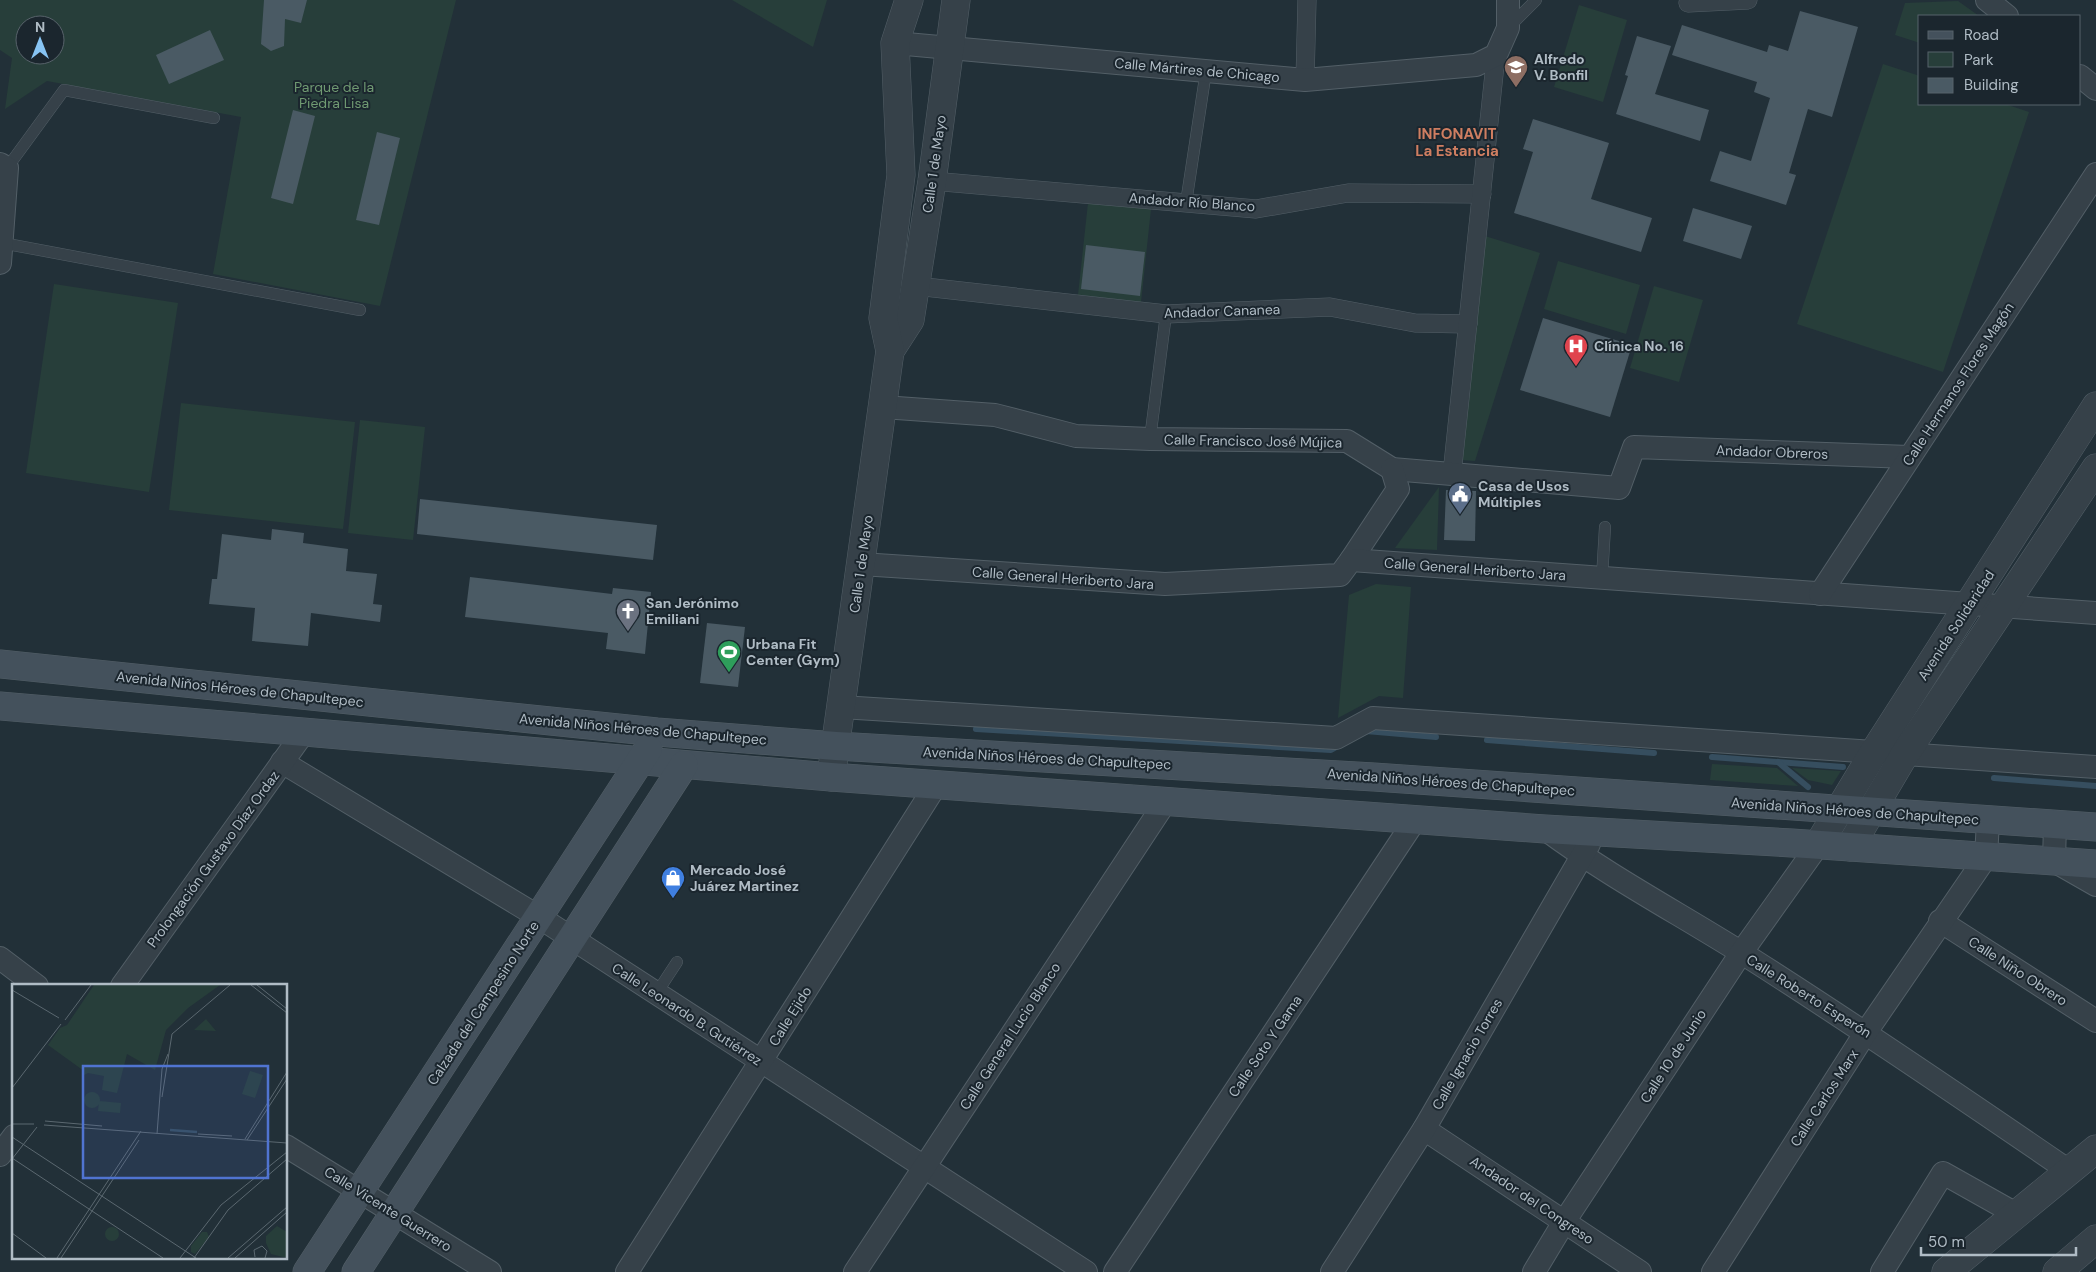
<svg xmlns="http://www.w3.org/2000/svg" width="2096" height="1272" viewBox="0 0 2096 1272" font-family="'DM Sans',sans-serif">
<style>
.green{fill:#273e3a;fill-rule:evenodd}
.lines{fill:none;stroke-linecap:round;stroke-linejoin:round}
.stream{stroke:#364e5f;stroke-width:6}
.building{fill:#4a5a64}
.service-casing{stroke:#535f67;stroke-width:12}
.pedestrian-casing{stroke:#535f67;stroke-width:19}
.minor-casing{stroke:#535f67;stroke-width:24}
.tertiary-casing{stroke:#535f67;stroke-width:29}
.secondary-casing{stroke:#535f67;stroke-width:29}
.service{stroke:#364149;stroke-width:11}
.pedestrian{stroke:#364149;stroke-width:18}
.minor{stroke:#364149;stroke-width:22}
.tertiary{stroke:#364149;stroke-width:28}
.secondary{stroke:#44515c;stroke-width:28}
.labels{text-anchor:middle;stroke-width:4;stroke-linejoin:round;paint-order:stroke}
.poi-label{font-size:14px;font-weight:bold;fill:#b0bcc5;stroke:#1b262e;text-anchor:start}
.street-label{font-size:14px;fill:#b0bcc5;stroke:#1b262e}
.park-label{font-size:14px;fill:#709a72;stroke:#1b262e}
.neighbourhood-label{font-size:15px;font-weight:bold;fill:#cf7e61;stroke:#1b262e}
.inset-river{fill:none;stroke:#364e5f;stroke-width:2.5}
.inset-road{fill:none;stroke:#5b6870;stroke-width:1}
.view{fill:#5074d1;fill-opacity:0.15;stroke:#5074d1;stroke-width:2.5}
.inset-edge{fill:none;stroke:#b0bcc5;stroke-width:2.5}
</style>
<rect width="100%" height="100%" fill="#223038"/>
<g class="green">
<path d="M 0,0 L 456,0 L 380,306 L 213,274 L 241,117 L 47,81 L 5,109 L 12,58 L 0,50 ZM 25,25 L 55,25 L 55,55 L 25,55 Z"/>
<path d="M 732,0 L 827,0 L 813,47 Z"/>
<path d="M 1958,1 L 1979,16 L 1920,16 L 1920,43 L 1895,35 L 1905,3 Z"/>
<path d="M 1579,5 L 1627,20 L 1603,102 L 1554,87 Z"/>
<path d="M 1883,64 L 1920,76 L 1920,104 L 2005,104 L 2029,112 L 1943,372 L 1797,324 Z"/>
<path d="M 1088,203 L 1151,209 L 1141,302 L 1078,295 Z"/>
<path d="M 1485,236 L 1540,253 L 1475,461 L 1461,460 Z"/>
<path d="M 1558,261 L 1640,285 L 1626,334 L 1544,309 Z"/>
<path d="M 54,284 L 178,303 L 149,492 L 26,473 Z"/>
<path d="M 1654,286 L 1703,300 L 1679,382 L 1630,368 Z"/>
<path d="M 181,403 L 355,422 L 343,529 L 169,510 Z"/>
<path d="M 360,420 L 425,427 L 413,540 L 348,533 Z"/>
<path d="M 1439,487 L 1437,550 L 1395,548 Z"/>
<path d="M 1376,584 L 1411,587 L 1403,698 L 1379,696 L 1338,718 L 1349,595 Z"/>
<path d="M 1712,764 L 1777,768 L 1798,786 L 1710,780 Z"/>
<path d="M 1792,768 L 1841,771 L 1832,785 L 1808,780 Z"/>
</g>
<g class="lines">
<g class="stream">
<path d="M 976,729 L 1331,750 L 1338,746"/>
<path d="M 1363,733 L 1366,731 L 1436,737"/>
<path d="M 1487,740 L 1654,753"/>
<path d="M 1712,757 L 1843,767"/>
<path d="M 1778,762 L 1808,787"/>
<path d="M 1994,778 L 2096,786"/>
</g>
</g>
<g class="building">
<path d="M 264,0 L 307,0 L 301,23 L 285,19 L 284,46 L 271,51 L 261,44 Z"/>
<path d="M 1800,11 L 1858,27 L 1832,117 L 1808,109 L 1789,173 L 1796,175 L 1786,205 L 1710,181 L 1720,151 L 1751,161 L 1770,98 L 1754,92 L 1757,82 L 1672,55 L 1682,25 L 1767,52 L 1769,45 L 1788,51 Z"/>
<path d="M 210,30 L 224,60 L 169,84 L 156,55 Z"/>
<path d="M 1637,36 L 1671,46 L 1655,94 L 1709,110 L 1700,141 L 1616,114 L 1628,76 L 1625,75 Z"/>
<path d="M 293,110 L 315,116 L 293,204 L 271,198 Z"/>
<path d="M 1533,119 L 1609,143 L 1591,199 L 1652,218 L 1641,252 L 1514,213 L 1533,152 L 1523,149 Z"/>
<path d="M 377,132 L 400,138 L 379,225 L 356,220 Z"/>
<path d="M 1693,208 L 1752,226 L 1741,259 L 1683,241 Z"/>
<path d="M 1086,245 L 1145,252 L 1140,296 L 1081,289 Z"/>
<path d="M 1543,318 L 1632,345 L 1610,417 L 1520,390 Z"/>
<path d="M 1446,490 L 1476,491 L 1475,541 L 1444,540 Z"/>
<path d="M 420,499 L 657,525 L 653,560 L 417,534 Z"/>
<path d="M 272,529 L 304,533 L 303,543 L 348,549 L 346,571 L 377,574 L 373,604 L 382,605 L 380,622 L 311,613 L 308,646 L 252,641 L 255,608 L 209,604 L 212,579 L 217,579 L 222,534 L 271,540 Z"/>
<path d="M 470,577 L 612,594 L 613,588 L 651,592 L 645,654 L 606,649 L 608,633 L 465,617 Z"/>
<path d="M 707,623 L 745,627 L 738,687 L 700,683 Z"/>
</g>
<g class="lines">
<g class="service-casing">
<g id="service">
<path d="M 1509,27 L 1536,0"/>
<path d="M 7,168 L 64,90 L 214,118"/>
<path d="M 1186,203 L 1206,71"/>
<path d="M 2,243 L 360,310"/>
<path d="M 1150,439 L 1166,314"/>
<path d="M 1602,578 L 1605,527"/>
<path d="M 656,994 L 677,962"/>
</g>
</g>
<g class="pedestrian-casing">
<g id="pedestrian">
<path d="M 1688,3 L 1748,0"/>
<path d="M 1305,80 L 1307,0"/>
<path d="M 932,181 L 1256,209 L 1348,193 L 1482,194"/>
<path d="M 916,286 L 1166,314 L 1330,307 L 1415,323 L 1468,324"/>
<path d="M 1452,474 L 1496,55"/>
</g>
</g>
<g class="minor-casing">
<g id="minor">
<path d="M 1987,0 L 2007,16"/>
<path d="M 895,43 L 1305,80 L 1476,65 L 1496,55 L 1508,28 L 1508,0"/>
<path d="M 2080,76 L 2096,89"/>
<path d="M 0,164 L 7,168 L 0,263"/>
<path d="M 883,407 L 995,415 L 1076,436 L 1150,439 L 1347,441 L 1392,469 L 1619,488 L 1634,447 L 1909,457"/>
<path d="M 1351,560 L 1398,489 L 1392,469"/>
<path d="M 861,564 L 1165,584 L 1340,575 L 1351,560 L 2096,613"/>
<path d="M 1820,594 L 2096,174"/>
<path d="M 841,707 L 1336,738 L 1373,718 L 2096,767"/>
<path d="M 282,762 L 539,917 L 1086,1272"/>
<path d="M 2055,824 L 2054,861 L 2096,885"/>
<path d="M 1545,829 C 1611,878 1684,916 1753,960 C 1860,1028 1964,1099 2069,1171"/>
<path d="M 1940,921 L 2096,1021"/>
<path d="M 0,958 L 37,986"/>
<path d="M 122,986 L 304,732"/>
<path d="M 1424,1129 L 1640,1272"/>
<path d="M 286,1146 L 490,1272"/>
<path d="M 0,1155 L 14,1136"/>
<path d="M 627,1272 L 936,785"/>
<path d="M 855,1272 L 1166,801"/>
<path d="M 1115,1272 L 1415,820"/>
<path d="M 1332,1272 L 1424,1129 L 1589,844"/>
<path d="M 1534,1272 L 1564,1222 L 1741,953 L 1818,845"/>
<path d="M 1713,1272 L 1866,1032 L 1986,857 L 1988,821"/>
<path d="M 1882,1272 L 1943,1173 L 2016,1214"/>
</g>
</g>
<g class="tertiary-casing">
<g id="tertiary">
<path d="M 890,351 L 910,320 L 932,181 L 956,0"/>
<path d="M 831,777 L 890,351 L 883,318 L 901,175 L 895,43 L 909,0"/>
<path d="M 1818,845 L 1874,752 L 2096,406"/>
<path d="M 1850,847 L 1905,754 L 2096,468"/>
<path d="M 1946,1272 L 2096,1149"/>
<path d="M 2057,1272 L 2096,1239"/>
</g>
</g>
<g class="secondary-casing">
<g id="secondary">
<path d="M 0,664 L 657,732 L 836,746 L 1374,777 L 2096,827"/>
<path d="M 0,706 L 831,777 L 1545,829 L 1792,843 L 2096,864"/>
<path d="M 307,1272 L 648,749"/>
<path d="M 356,1272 L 684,765"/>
</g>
</g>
<use href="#service" class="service"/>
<use href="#pedestrian" class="pedestrian"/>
<use href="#minor" class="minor"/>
<use href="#tertiary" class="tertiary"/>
<use href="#secondary" class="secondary"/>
</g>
<defs>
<g id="school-pin" transform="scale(1.25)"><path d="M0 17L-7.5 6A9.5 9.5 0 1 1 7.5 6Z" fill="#8d6e63" stroke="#1b262e"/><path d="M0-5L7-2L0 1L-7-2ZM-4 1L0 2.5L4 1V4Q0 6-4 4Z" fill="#fff"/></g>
<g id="hospital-pin" transform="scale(1.25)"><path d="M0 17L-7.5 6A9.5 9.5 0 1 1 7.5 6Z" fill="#e0444e" stroke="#1b262e"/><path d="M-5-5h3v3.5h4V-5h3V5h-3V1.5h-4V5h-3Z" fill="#fff"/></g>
<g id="civic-pin" transform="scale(1.25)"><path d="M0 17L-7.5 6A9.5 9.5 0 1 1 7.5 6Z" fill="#5c6f8a" stroke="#1b262e"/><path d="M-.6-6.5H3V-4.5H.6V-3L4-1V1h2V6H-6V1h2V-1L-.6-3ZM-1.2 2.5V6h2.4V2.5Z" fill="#fff"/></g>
<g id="church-pin" transform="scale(1.25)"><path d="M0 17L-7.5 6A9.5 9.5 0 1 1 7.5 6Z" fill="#6b7280" stroke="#1b262e"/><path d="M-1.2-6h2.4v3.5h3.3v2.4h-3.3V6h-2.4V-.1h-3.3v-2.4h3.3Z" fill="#fff"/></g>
<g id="stadium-pin" transform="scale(1.25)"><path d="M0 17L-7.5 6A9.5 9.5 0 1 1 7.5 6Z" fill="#2e9e5b" stroke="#1b262e"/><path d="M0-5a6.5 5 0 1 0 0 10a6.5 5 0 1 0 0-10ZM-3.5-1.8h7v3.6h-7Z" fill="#fff"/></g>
<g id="shop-pin" transform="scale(1.25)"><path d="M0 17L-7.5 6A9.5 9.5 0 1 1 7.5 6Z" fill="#3f7fe0" stroke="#1b262e"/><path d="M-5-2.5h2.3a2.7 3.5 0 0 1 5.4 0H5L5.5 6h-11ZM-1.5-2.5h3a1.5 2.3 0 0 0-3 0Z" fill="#fff"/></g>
</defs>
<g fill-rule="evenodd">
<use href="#school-pin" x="1516" y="67"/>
<use href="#hospital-pin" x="1576" y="346"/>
<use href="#civic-pin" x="1460" y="494"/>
<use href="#church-pin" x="628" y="611"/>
<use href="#stadium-pin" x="729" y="652"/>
<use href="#shop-pin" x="673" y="878"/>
</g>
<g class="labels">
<g class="poi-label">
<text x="1534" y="64">Alfredo<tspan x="1534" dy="16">V. Bonfil</tspan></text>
<text x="1594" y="351">Clínica No. 16</text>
<text x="1478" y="491">Casa de Usos<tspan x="1478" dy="16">Múltiples</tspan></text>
<text x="646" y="608">San Jerónimo<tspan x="646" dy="16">Emiliani</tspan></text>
<text x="746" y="649">Urbana Fit<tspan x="746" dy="16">Center (Gym)</tspan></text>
<text x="690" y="875">Mercado José<tspan x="690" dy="16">Juárez Martinez</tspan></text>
</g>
<g class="street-label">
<text transform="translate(1197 70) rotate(5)" y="5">Calle Mártires de Chicago</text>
<text transform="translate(934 164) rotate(-82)" y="5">Calle 1 de Mayo</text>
<text transform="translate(1192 202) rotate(4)" y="5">Andador Río Blanco</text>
<text transform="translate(1222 311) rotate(-2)" y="5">Andador Cananea</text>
<text transform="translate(1958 384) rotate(-57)" y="5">Calle Hermanos Flores Magón</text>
<text transform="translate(1253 441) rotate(1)" y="5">Calle Francisco José Mújica</text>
<text transform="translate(1772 452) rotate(2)" y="5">Andador Obreros</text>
<text transform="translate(861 564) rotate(-82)" y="5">Calle 1 de Mayo</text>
<text transform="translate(1475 569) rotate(4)" y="5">Calle General Heriberto Jara</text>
<text transform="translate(1063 578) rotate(4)" y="5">Calle General Heriberto Jara</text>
<text transform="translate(1956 625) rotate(-57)" y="5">Avenida Solidaridad</text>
<text transform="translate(240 689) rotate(6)" y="5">Avenida Niños Héroes de Chapultepec</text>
<text transform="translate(643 729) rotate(5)" y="5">Avenida Niños Héroes de Chapultepec</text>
<text transform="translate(1047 758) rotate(3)" y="5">Avenida Niños Héroes de Chapultepec</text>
<text transform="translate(1451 782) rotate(4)" y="5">Avenida Niños Héroes de Chapultepec</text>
<text transform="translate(1855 811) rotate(4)" y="5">Avenida Niños Héroes de Chapultepec</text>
<text transform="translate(213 859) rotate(-54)" y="5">Prolongación Gustavo Díaz Ordaz</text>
<text transform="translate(2018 971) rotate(33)" y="5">Calle Niño Obrero</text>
<text transform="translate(1809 996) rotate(32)" y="5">Calle Roberto Esperón</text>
<text transform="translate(483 1003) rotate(-57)" y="5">Calzada del Campesino Norte</text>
<text transform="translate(687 1014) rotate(33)" y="5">Calle Leonardo B. Gutiérrez</text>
<text transform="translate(790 1016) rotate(-58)" y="5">Calle Ejido</text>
<text transform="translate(1010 1036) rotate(-57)" y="5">Calle General Lucio Blanco</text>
<text transform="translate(1265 1046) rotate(-56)" y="5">Calle Soto Y Gama</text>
<text transform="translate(1467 1054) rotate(-60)" y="5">Calle Ignacio Torres</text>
<text transform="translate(1673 1056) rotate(-57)" y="5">Calle 10 de Junio</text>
<text transform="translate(1824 1098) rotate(-57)" y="5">Calle Carlos Marx</text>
<text transform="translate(1532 1200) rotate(34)" y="5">Andador del Congreso</text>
<text transform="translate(388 1209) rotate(32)" y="5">Calle Vicente Guerrero</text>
</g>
<g class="park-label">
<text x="334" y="92">Parque de la<tspan x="334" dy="16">Piedra Lisa</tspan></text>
</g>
<g class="neighbourhood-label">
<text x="1457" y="139">INFONAVIT<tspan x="1457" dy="17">La Estancia</tspan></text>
</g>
</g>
<g transform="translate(12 984)">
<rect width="275" height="275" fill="#223038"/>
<path d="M 82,1 L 208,1 L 176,24 L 154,46 L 143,86 L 115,70 L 105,109 L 90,106 L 92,92 L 76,89 L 72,91 L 72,87 L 36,61 L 48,44 L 55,41 ZM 194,35 L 204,47 L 182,46 ZM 238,87 L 251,91 L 243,114 L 230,110 ZM72 116a8 8 0 1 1 16 0a8 8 0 1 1-16 0ZM 87,117 L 109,119 L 108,129 L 86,127 ZM 265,242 L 275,248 L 275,274 L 259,270 L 254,259 L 254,252 ZM93 250a7 7 0 1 1 14 0a7 7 0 1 1-14 0ZM 190,248 L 195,248 L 197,253 L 183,270 L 179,268 L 179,262 Z" fill="#273e3a"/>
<path class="inset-river" d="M 158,146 L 185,148"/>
<path class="inset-road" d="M 239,1 L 275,29M 245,1 L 275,25M 0,6 L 47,34M 53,36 L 79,1M 0,104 L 49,40M 150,113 L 160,50 L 218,1M 33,137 L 90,142M 0,140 L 22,140M 32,141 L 275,159M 145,150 L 150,85 L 156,70M 186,150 L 220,152M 0,153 L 184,274M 233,155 L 275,88M 235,156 L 275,95M 0,174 L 151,274M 0,175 L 25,143M 0,249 L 34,274M 243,273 L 242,266 L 250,262 L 255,267 L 253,274M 45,274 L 129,147M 49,274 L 127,156M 168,274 L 209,221 L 275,168M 182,274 L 216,226 L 275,175M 216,274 L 275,223M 223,274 L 275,228"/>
<path class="view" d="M 71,82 L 256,82 L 256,194 L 71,194 Z"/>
<rect width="275" height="275" class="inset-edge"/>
</g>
<rect x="1918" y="15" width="162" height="90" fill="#1b262e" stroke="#57626a"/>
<rect x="1928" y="31" width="25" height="8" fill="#44515c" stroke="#57626a"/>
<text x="1964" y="40" font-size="15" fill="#b0bcc5">Road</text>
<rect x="1928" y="52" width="25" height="15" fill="#273e3a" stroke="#57626a"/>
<text x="1964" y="65" font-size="15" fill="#b0bcc5">Park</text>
<rect x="1928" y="78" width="25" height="15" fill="#4a5a64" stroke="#57626a"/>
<text x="1964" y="90" font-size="15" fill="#b0bcc5">Building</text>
<g transform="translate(40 40)"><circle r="24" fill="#1b262e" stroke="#57626a"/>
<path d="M0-4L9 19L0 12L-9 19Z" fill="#87c4f3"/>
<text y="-8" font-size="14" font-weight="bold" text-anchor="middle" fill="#b0bcc5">N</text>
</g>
<path d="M1921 1247v8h155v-8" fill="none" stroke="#b0bcc5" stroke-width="2.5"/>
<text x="1928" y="1247" font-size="15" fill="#b0bcc5" stroke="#1b262e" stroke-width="4" paint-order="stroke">50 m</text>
</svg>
